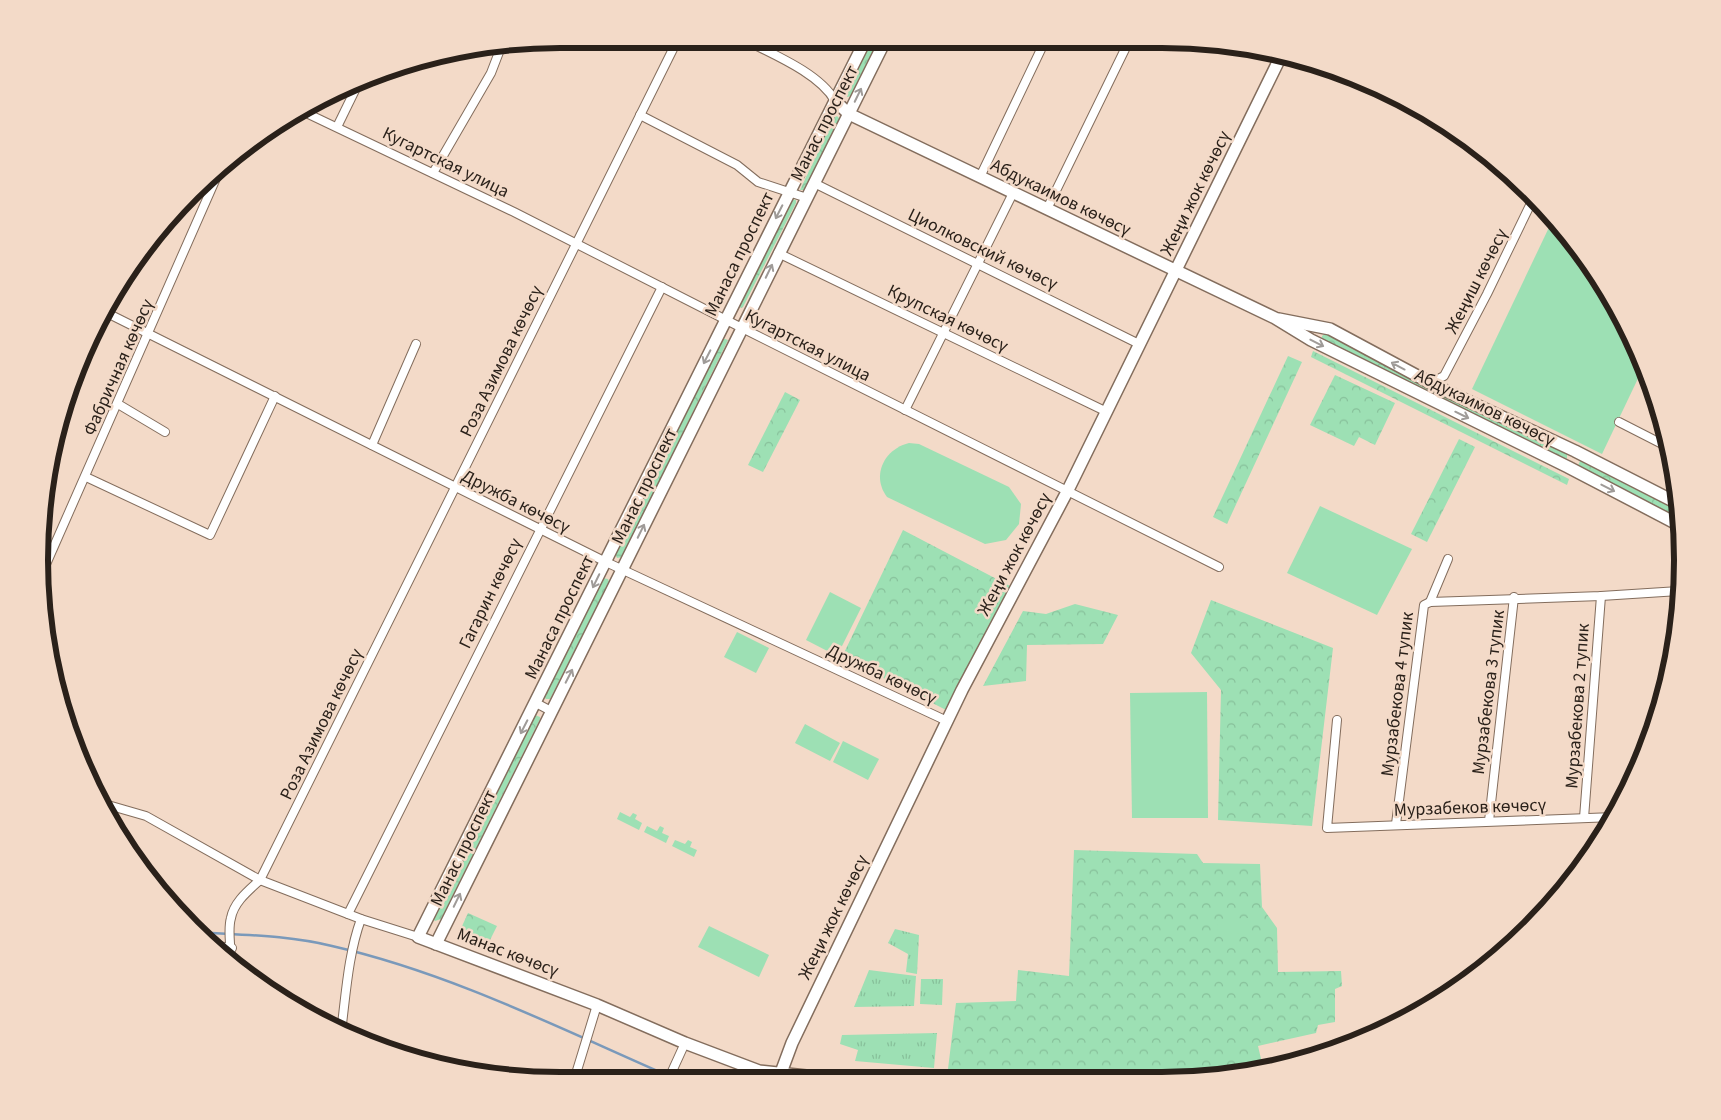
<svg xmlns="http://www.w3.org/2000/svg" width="1721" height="1120" viewBox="0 0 1721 1120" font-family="'Source Sans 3',sans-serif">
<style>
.grass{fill:url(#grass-tufts)}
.forest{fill:url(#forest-crowns)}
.park{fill:#9de0b4}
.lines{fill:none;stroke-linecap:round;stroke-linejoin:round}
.stream{stroke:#7a99ba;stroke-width:2.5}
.street-casing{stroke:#836d5d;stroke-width:10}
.secondary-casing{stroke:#836d5d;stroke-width:14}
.street{stroke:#fff;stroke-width:8}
.secondary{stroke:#fff;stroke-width:11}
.oneway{stroke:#9f9b98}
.labels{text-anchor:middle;stroke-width:5;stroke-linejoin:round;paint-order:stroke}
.street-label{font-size:18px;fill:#2a211a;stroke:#f3dac8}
.rim{fill:none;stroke:#2a211a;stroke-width:6}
</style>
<defs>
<pattern id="grass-tufts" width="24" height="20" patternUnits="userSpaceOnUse" patternTransform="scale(1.25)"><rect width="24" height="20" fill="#9de0b4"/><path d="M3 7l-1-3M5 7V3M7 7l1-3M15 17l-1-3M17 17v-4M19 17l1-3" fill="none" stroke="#87c09a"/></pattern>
<pattern id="forest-crowns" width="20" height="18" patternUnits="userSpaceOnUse" patternTransform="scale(1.25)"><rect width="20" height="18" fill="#9de0b4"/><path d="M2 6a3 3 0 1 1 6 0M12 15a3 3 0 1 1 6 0" fill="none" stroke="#87c09a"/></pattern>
</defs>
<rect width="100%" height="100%" fill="#f3dac8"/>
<g class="grass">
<path d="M 895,929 L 919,935 L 917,974 L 906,972 L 908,954 L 888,943 Z"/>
<path d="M 869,970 L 916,976 L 914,1006 L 854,1007 Z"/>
<path d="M 921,979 L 943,979 L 942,1005 L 920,1004 Z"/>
<path d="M 937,1033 L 934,1068 L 855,1061 L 858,1050 L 840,1044 L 842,1035 Z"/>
</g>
<g class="forest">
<path d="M 870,43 L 878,43 L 852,96 L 847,97 L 845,94 Z"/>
<path d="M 836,115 L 840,119 L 804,190 L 800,190 L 834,116 Z"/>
<path d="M 791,199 L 796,200 L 796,203 L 743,307 L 741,308 L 737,305 Z"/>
<path d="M 1326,333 L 1567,453 L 1567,458 L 1565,460 L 1322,341 L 1322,336 Z"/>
<path d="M 722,338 L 728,340 L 622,557 L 617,558 L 615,553 Z"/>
<path d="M 1313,351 L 1569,479 L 1567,485 L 1311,357 Z"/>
<path d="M 1288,356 L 1302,362 L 1227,524 L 1213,517 Z"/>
<path d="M 1335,375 L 1395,403 L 1375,445 L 1359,437 L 1354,446 L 1310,425 Z"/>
<path d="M 785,392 L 800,400 L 763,472 L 748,465 Z"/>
<path d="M 1459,439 L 1475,447 L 1427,542 L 1411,534 Z"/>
<path d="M 1580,461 L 1675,509 L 1679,510 L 1680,520 L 1580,468 L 1578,466 Z"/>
<path d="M 903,530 L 1010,586 L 950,712 L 842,657 Z"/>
<path d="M 602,578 L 608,579 L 609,582 L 550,699 L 546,699 L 543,696 Z"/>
<path d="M 1211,600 L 1333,648 L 1312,826 L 1218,820 L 1221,690 L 1191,653 Z"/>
<path d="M 1075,604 L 1118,615 L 1103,644 L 1027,645 L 1026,681 L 983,686 L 1023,611 L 1046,614 Z"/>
<path d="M 535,715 L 540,717 L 540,719 L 441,919 L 435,921 L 433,919 Z"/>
<path d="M 1074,850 L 1197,854 L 1203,863 L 1260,864 L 1262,907 L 1277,928 L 1278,972 L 1341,971 L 1342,986 L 1335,989 L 1335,1022 L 1318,1025 L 1316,1033 L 1258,1046 L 1262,1063 L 1146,1077 L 1074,1077 L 948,1069 L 956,1003 L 1016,1001 L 1018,970 L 1069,976 Z"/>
<path d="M 468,913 L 497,926 L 486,948 L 458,935 Z"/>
</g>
<g class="park">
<path d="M 1553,219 C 1592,261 1623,314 1643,368 L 1602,454 L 1472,389 Z"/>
<path d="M 909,443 L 919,444 L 1009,487 L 1021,504 L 1019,524 L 1006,540 L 985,544 L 887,497 C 871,476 884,449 909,443 Z"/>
<path d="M 1320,506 L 1412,549 L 1377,615 L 1287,573 Z"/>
<path d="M 830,592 L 861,608 L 837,656 L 806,640 Z"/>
<path d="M 737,632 L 769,648 L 756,673 L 724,657 Z"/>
<path d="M 1207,692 L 1208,818 L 1132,818 L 1130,693 Z"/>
<path d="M 805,724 L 840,743 L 830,761 L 795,743 Z"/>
<path d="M 843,741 L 879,759 L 868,780 L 833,762 Z"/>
<path d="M 620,812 L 630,817 L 633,813 L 637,815 L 635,819 L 642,823 L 639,830 L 617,819 Z"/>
<path d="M 647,826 L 657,831 L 660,826 L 664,828 L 662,833 L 669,836 L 666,843 L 644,832 Z"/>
<path d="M 675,840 L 685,844 L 688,840 L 692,842 L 690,847 L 697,850 L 694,857 L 672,846 Z"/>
<path d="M 1250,918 L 1251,933 L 1218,934 L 1217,919 Z"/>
<path d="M 709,926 L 769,955 L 759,977 L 698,947 Z"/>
</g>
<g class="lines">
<path class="stream" d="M 196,932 C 242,935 288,935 332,946 C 450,973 559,1028 669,1076"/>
<g class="street-casing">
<g id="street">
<path d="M 751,43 C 777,56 821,75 835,101"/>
<path d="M 302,111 L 514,212 L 742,328 L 1219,567"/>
<path d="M 640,115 L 737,165 L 758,182 L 807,198"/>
<path d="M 337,127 L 358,84"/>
<path d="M 433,173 L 491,73 L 501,47 L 494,43"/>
<path d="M 980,177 L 1044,43"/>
<path d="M 814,183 L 1139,344"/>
<path d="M 1047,209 L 1128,43"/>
<path d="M 778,253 L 1105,411"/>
<path d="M 103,311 L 606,562 L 947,721"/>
<path d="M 1430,383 L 1444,376 L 1487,294 L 1533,199"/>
<path d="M 118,404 L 165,432"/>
<path d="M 905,410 L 1013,193"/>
<path d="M 1619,422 L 1668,447"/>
<path d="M 372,445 L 416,344"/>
<path d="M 86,477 L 210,535 L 275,396"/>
<path d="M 40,578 L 221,167"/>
<path d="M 1430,602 L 1448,559"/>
<path d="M 536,703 L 551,711"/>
<path d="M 1337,720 L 1327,828 L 1614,817"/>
<path d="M 101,803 L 146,816 L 260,880 L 361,919 L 418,937"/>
<path d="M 1584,818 L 1601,596"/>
<path d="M 1489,821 L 1514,597"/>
<path d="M 1396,824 L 1424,605 L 1430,602 L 1601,596 L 1679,591"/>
<path d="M 348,914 L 662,287"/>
<path d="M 209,945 L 232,948"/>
<path d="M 230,962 C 232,948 227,931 231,918 C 234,902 248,891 260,880 L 676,43"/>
<path d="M 341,1032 C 346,994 348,955 361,919"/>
<path d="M 575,1077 L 597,1005"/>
<path d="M 669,1078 L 685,1043"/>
</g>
</g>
<g class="secondary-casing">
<g id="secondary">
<path d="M 835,101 L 849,114 L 1275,318 L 1311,340 L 1568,467 L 1681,526"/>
<path d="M 1279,319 L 1330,329 L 1438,387 L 1575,451 L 1677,503"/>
<path d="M 436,944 L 884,43"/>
<path d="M 779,1078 L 792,1043 L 962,690 L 1068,490 L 1282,54"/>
<path d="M 825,1078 L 759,1071 L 685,1043 L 597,1005 L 418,937 L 864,43"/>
</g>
</g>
<use href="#street" class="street"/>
<use href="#secondary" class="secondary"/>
</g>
<defs><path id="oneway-shaft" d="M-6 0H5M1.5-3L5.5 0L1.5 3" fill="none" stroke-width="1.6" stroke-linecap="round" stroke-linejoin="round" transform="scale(1.25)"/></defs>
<g class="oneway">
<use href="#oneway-shaft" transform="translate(858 95) rotate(-64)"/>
<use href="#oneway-shaft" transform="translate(779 212) rotate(117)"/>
<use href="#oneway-shaft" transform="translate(769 271) rotate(-64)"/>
<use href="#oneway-shaft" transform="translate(1317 343) rotate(27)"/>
<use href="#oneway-shaft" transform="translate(707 357) rotate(117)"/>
<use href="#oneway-shaft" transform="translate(1398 366) rotate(-152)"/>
<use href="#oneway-shaft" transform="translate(1462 415) rotate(26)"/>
<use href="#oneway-shaft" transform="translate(1608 488) rotate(27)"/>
<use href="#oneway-shaft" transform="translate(641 531) rotate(-64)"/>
<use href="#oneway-shaft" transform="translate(596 581) rotate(116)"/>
<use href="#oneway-shaft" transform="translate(569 676) rotate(-63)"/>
<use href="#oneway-shaft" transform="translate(524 727) rotate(117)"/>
<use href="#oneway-shaft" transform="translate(457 900) rotate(-64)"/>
</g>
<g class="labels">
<g class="street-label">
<text transform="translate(824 123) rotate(-63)" y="6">Манас проспект</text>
<text transform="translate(446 162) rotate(26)" y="6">Кугартская улица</text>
<text transform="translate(1195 193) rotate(-64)" y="6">Жеңи жок көчөсү</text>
<text transform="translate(1061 197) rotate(26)" y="6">Абдукаимов көчөсү</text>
<text transform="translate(983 249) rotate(26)" y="6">Циолковский көчөсү</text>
<text transform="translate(739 254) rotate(-64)" y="6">Манаса проспект</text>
<text transform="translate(1476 281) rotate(-63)" y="6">Жеңиш көчөсү</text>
<text transform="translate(948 318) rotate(26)" y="6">Крупская көчөсү</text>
<text transform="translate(808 345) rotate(27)" y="6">Кугартская улица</text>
<text transform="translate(501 361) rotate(-64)" y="6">Роза Азимова көчөсү</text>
<text transform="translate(118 367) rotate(-66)" y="6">Фабричная көчөсү</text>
<text transform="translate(1485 407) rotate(26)" y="6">Абдукаимов көчөсү</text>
<text transform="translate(644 486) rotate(-64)" y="6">Манас проспект</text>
<text transform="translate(516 501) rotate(27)" y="6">Дружба көчөсү</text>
<text transform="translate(1014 554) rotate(-62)" y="6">Жеңи жок көчөсү</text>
<text transform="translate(490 593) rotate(-64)" y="6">Гагарин көчөсү</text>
<text transform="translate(559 617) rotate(-64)" y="6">Манаса проспект</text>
<text transform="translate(882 674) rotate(25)" y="6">Дружба көчөсү</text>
<text transform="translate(1488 692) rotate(-83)" y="6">Мурзабекова 3 тупик</text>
<text transform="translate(1397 694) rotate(-83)" y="6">Мурзабекова 4 тупик</text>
<text transform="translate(1577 706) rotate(-86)" y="6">Мурзабекова 2 тупик</text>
<text transform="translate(321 724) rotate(-64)" y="6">Роза Азимова көчөсү</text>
<text transform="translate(1470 807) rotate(-2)" y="6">Мурзабеков көчөсү</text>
<text transform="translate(463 848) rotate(-64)" y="6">Манас проспект</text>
<text transform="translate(833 917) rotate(-64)" y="6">Жеңи жок көчөсү</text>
<text transform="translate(508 952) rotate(21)" y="6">Манас көчөсү</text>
</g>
</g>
<path d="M0 0H1721V1120H0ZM560 48H1162A512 512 0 0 1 1674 560V560A512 512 0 0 1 1162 1072H560A512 512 0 0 1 48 560V560A512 512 0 0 1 560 48Z" fill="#f3dac8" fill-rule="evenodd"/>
<path class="rim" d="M560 48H1162A512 512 0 0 1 1674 560V560A512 512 0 0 1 1162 1072H560A512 512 0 0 1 48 560V560A512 512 0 0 1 560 48Z"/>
</svg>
